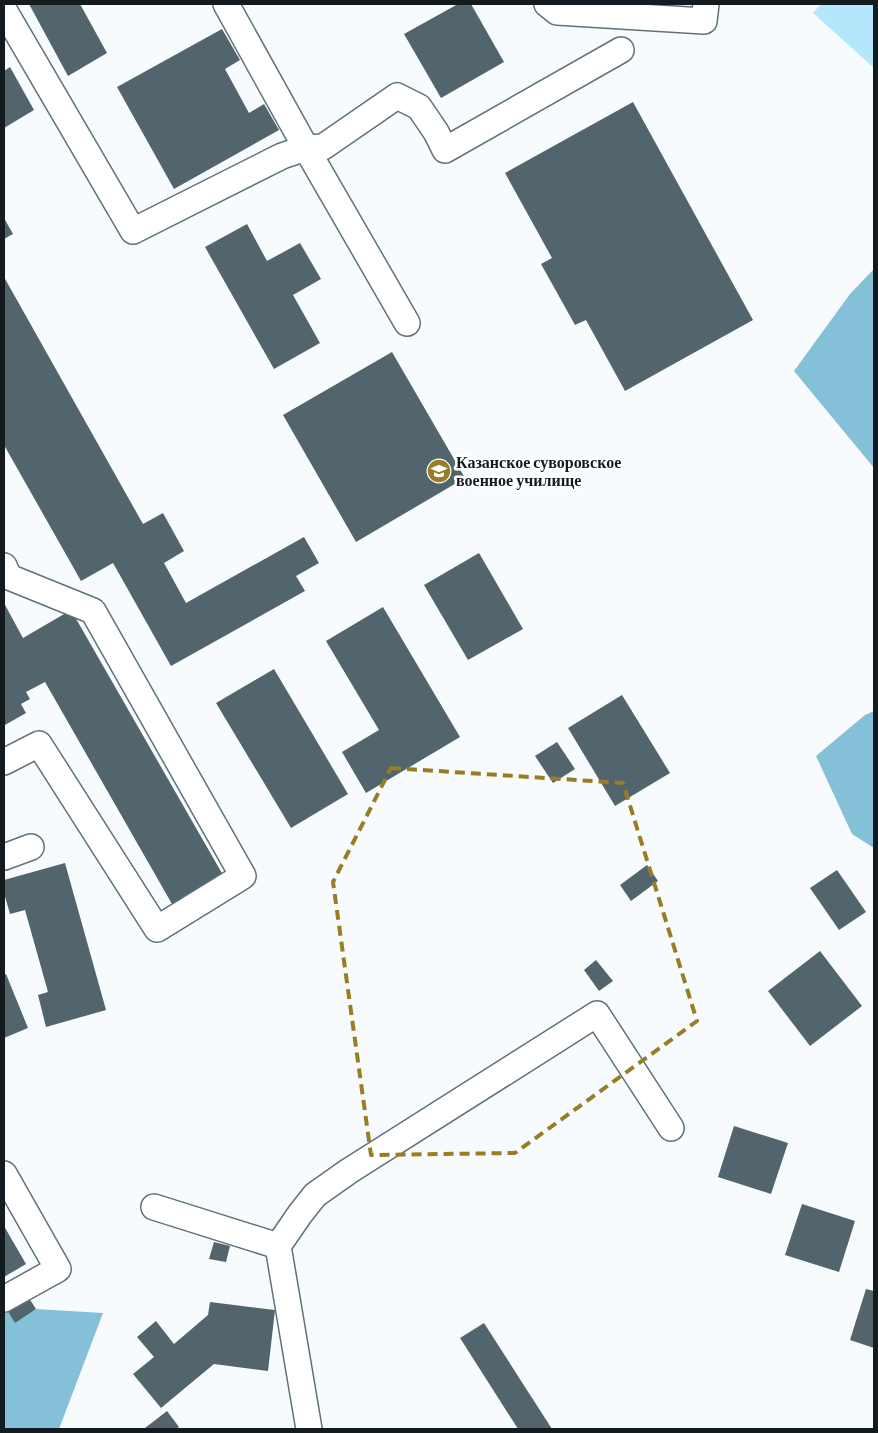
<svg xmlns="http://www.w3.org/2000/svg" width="878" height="1433" viewBox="0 0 878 1433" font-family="'Crimson Pro',serif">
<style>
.green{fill:#b5e7fc}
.forest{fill:#84c0d8}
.building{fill:#52656d}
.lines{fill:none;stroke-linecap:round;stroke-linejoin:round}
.minor-casing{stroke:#5f727a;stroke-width:28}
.minor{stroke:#fff;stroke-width:25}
.marked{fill:none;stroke:#977e26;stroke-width:4;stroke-dasharray:10 6;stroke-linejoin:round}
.labels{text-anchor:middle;stroke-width:5;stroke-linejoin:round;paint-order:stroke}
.poi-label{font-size:16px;font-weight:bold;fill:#131b1e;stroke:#fff;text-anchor:start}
</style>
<rect width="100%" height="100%" fill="#f7fbfd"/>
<path class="green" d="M 821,4 L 874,4 L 874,68 L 813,13 Z"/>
<g class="forest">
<path d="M 874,269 L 874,468 L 794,371 L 850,294 Z"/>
<path d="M 874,711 L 874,848 L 852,834 L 816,756 L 865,715 Z"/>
<path d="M 6,1308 L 15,1322 L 36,1309 L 103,1313 L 59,1429 L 4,1429 L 4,1309 Z"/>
</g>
<g class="building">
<path d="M 29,4 L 80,4 L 107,53 L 68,76 Z"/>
<path d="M 458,4 L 471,4 L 504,62 L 441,98 L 404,34 Z"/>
<path d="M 222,29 L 240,60 L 225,69 L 249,113 L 264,104 L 279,130 L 174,189 L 117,87 Z"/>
<path d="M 10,67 L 34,110 L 4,128 L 4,71 Z"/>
<path d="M 633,102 L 753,320 L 625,391 L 586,320 L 575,325 L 541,264 L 552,258 L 505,173 Z"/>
<path d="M 4,218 L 13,234 L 4,239 Z"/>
<path d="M 247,224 L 267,261 L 300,243 L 321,279 L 293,295 L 320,343 L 274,369 L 205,247 Z"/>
<path d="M 4,277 L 143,524 L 163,513 L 184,551 L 164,563 L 186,603 L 304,537 L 319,563 L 296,576 L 305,591 L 171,666 L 113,563 L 81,581 L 4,445 Z"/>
<path d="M 392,352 L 465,478 L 356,542 L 283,415 Z"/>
<path d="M 479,553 L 523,629 L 468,660 L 424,585 Z"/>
<path d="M 4,603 L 23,638 L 71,610 L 223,875 L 172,904 L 45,682 L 26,692 L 30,699 L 21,704 L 26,713 L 5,725 L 4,722 Z"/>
<path d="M 383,607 L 460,737 L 366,793 L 342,752 L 379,730 L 326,641 Z"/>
<path d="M 274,669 L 348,794 L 291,828 L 216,703 Z"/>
<path d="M 622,695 L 670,773 L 615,806 L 568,728 Z"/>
<path d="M 557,742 L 575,769 L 553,783 L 535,756 Z"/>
<path d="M 65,863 L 106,1010 L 46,1027 L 38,995 L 48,992 L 25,910 L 10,914 L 4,893 L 4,880 Z"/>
<path d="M 647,865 L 658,881 L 631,901 L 620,885 Z"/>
<path d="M 837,870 L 866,912 L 839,930 L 810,888 Z"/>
<path d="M 820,951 L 862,1006 L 810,1046 L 768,991 Z"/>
<path d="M 596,960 L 613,981 L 599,991 L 584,970 Z"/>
<path d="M 6,974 L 28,1028 L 4,1038 L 4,975 Z"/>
<path d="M 734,1126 L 788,1143 L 771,1194 L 718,1177 Z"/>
<path d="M 802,1204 L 855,1221 L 839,1272 L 785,1255 Z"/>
<path d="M 4,1226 L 26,1264 L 4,1277 Z"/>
<path d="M 214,1242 L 230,1246 L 226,1262 L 209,1259 Z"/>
<path d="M 866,1289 L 874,1291 L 874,1348 L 850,1340 Z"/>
<path d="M 27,1295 L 36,1309 L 15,1323 L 6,1308 Z"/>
<path d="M 210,1302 L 275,1310 L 268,1371 L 214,1364 L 161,1408 L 133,1374 L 154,1357 L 137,1337 L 156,1321 L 174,1344 L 208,1315 Z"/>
<path d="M 484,1323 L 552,1429 L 518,1429 L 460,1338 Z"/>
<path d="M 167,1411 L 179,1427 L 176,1429 L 146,1429 L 145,1428 Z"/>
</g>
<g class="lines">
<g class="minor-casing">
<g id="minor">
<path d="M 226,4 L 306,148 L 407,323"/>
<path d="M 547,4 L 557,12 L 704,21 L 706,4"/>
<path d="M 4,10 L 133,231 L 282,156 L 306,148 L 323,147 L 397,96 L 419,107 L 436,132 L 445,150 L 621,50"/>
<path d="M 4,566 L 9,577 L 93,611 L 243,876 L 157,929 L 39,744 L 4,762"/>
<path d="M 4,857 L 31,847"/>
<path d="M 4,1174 L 58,1269 L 4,1299"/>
<path d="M 154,1207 L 278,1246"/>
<path d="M 309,1429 L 278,1246 L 300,1214 L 315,1195 L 349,1171 L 597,1014 L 671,1128"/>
</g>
</g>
<use href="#minor" class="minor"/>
</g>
<path class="marked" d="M 391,768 L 623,783 L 697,1021 L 515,1153 L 371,1155 L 333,882 Z"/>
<defs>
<g id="university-disc" transform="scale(1.25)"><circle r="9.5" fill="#977e26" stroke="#fff"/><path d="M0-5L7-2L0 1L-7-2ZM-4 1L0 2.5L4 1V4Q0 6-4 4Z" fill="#fff"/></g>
</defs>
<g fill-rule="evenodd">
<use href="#university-disc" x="439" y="471"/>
</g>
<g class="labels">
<g class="poi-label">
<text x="456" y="468">Казанское суворовское<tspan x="456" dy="18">военное училище</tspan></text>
</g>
</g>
<rect width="878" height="1433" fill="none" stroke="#131b1e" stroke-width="10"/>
</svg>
